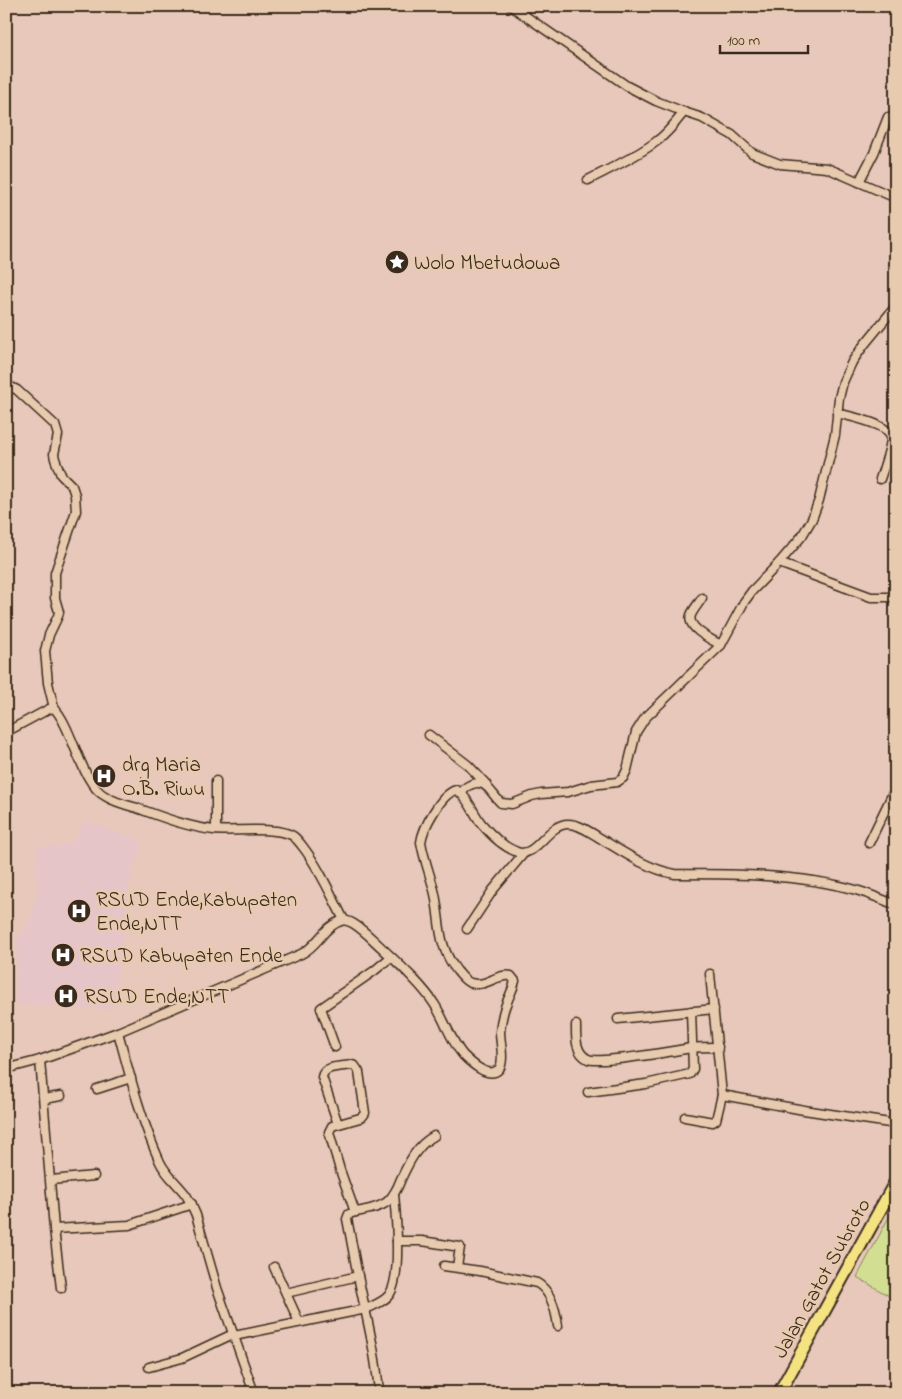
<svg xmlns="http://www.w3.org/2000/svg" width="902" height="1399" viewBox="0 0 902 1399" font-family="'Indie Flower',sans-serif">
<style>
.built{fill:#e6c5c8}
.garden{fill:#d2df92;stroke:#868458}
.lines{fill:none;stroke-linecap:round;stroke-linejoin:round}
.minor-casing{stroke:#3b2a1e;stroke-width:11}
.highway-casing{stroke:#3b2a1e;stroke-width:15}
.minor{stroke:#e8cbaf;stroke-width:8}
.highway{stroke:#f5e382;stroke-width:11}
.labels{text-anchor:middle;stroke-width:4.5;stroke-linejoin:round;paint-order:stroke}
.poi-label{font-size:21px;fill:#3b2a1e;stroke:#e8cbaf;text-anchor:start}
.street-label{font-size:21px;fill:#3b2a1e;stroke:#e8cbaf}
</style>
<rect width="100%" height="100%" fill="#e7c8ba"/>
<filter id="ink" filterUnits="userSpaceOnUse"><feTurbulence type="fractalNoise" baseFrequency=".02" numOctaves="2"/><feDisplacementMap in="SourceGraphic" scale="10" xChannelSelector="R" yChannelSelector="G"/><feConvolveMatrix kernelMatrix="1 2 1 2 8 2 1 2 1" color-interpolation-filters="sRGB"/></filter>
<g filter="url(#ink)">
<path class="built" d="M 84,821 L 142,841 L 128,889 L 127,902 L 128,920 L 120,949 L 114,1009 L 63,1009 L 62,1006 L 15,1004 L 17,941 L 25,930 L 36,900 L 38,886 L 35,867 L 38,847 L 70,844 L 77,836 Z"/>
<path class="garden" d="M 896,1204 L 896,1300 L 857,1277 Z"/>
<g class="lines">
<g class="minor-casing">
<g id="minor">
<path d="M 511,6 L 627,86 L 656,101 L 684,112 L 702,118 L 732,135 L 752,153 L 780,164 L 827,168 L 896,198"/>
<path d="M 588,180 C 611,168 636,157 657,141 C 668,133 676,122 684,112"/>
<path d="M 859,182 L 874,153 L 888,117"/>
<path d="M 6,387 L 11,387 L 17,390 L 55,425 L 58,435 L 54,454 L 55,459 L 61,475 L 72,486 L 75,495 L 76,511 L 55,573 L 55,598 L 59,612 L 58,616 L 49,635 L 45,651 L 48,683 L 54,708"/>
<path d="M 837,413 C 848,416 891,424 891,438 C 891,447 883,470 880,479"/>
<path d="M 779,563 L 871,597 L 896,597"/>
<path d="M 702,598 C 699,603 693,610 691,615 C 686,628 712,640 721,645"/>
<path d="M 6,732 L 49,709 L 54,708 C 73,728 81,783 105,796 C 114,802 126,805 137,808 C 162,817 187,827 214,830 C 233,832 279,826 293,836 C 297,839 300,843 303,847 C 320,869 331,895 344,920"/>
<path d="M 429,735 L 468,765 L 486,784"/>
<path d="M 462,794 C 463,789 465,787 470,785 C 486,777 491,794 501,803 L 512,804 L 532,796 L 541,794 L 568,792 L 591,785 L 617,782 L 623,778 L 627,770 L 636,732 L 645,718 L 721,645 L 744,602 L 752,591 L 779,563 L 802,536 L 812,519 L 819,500 L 835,435 L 839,398 L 843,382 L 852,362 L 864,345 L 896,306"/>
<path d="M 216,830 L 216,781"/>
<path d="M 869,843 L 896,787"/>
<path d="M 467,929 L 493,890 L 524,853"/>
<path d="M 618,1019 L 714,1009"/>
<path d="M 576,1025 C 576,1037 575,1053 588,1059 C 599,1064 674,1051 691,1048 C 700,1047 709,1047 718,1047"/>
<path d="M 118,1032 C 130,1076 141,1120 160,1162 C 166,1175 177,1183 186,1195 C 190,1201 193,1208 196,1215 L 217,1288 L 254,1393"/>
<path d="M 335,1047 L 321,1008 L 374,971 L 391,957"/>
<path d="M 40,1060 L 54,1229 L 61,1288"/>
<path d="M 6,1069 L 40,1060 L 118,1032 L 301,954 C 320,945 322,926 344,920 C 348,921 351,922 354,924 C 365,931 374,941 383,949 C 400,965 423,986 435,1005 C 445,1021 451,1041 463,1055 C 470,1062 489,1080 499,1069 C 505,1062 500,1041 500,1032 C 501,1022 503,1011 507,1002 C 510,994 513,990 515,981 L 511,976 C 497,973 485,988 471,983 C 465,982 461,975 457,971 C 437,945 441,924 435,894 C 431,877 424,860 421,842 C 423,828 441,794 456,790 C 466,794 474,814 481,823 C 490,834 504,847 517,852 C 536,859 547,824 568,824 C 580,824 593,834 603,840 C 626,854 648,869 675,874 C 735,874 799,874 856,890 C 870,894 883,900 896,905"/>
<path d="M 97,1089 L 131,1078"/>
<path d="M 588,1092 L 646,1084 L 690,1074 L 693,1069 L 691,1011"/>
<path d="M 722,1095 L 804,1110 L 896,1124"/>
<path d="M 44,1099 L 61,1096"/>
<path d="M 685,1117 L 713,1122 L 716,1120 L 722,1095 L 710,974"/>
<path d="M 338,1124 L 322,1077 C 324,1065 342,1067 352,1065 L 355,1066 L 359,1072 L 365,1113 L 363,1116 L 360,1118 L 332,1126 L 329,1132 L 340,1170 L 355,1212"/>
<path d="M 51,1180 L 94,1176"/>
<path d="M 54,1229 L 129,1225 L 192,1204"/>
<path d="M 397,1241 L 422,1241 L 460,1247 L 457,1267"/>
<path d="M 444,1266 L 480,1271 L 537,1283 C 551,1291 556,1311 558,1326"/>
<path d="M 274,1267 L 299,1322"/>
<path d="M 286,1293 L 358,1276"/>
<path d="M 234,1336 L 366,1309 C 374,1305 384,1302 389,1295 C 402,1278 396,1216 394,1194"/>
<path d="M 149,1367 L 182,1358 L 233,1334"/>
<path d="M 379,1393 C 376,1353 366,1315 358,1276 C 354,1257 351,1238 347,1219 L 349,1214 C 362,1210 376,1210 387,1202 C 394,1196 398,1187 401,1179 C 409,1162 417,1145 434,1136"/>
</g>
</g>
<g class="highway-casing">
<path id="highway" d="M 779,1393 L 896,1181"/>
</g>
<use href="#minor" class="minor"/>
<use href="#highway" class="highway"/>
</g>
</g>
<defs>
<g id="sight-disc" transform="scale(1.25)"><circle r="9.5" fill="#3b2a1e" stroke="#e8cbaf"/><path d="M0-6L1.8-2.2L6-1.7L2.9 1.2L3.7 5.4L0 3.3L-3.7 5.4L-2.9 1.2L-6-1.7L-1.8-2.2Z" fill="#fff"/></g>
<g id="hospital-disc" transform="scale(1.25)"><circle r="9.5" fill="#3b2a1e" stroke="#e8cbaf"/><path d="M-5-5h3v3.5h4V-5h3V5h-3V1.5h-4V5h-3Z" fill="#fff"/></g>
</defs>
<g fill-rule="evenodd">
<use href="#sight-disc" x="397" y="262"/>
<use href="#hospital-disc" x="104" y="776"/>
<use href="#hospital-disc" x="79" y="911"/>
<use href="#hospital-disc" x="63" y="955"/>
<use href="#hospital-disc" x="66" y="996"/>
</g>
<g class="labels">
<g class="poi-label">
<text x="414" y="269">Wolo Mbetudowa</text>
<text x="122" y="771">drg Maria<tspan x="122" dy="24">O.B. Riwu</tspan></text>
<text x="96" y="906">RSUD Ende,Kabupaten<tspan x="96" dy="24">Ende,NTT</tspan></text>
<text x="80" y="962">RSUD Kabupaten Ende</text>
<text x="84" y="1003">RSUD Ende,NTT</text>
</g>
<g class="street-label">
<text transform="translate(821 1278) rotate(-61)" y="7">Jalan Gatot Subroto</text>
</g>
</g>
<rect width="902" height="1399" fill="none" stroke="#e8cbaf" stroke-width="25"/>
<rect x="12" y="12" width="877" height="1374" fill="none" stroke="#3b2a1e" stroke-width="2" filter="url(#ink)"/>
<path d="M720 45v8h88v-8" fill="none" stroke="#3b2a1e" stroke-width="2.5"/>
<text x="727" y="45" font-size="15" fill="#3b2a1e" stroke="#e8cbaf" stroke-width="4" paint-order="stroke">100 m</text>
</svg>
